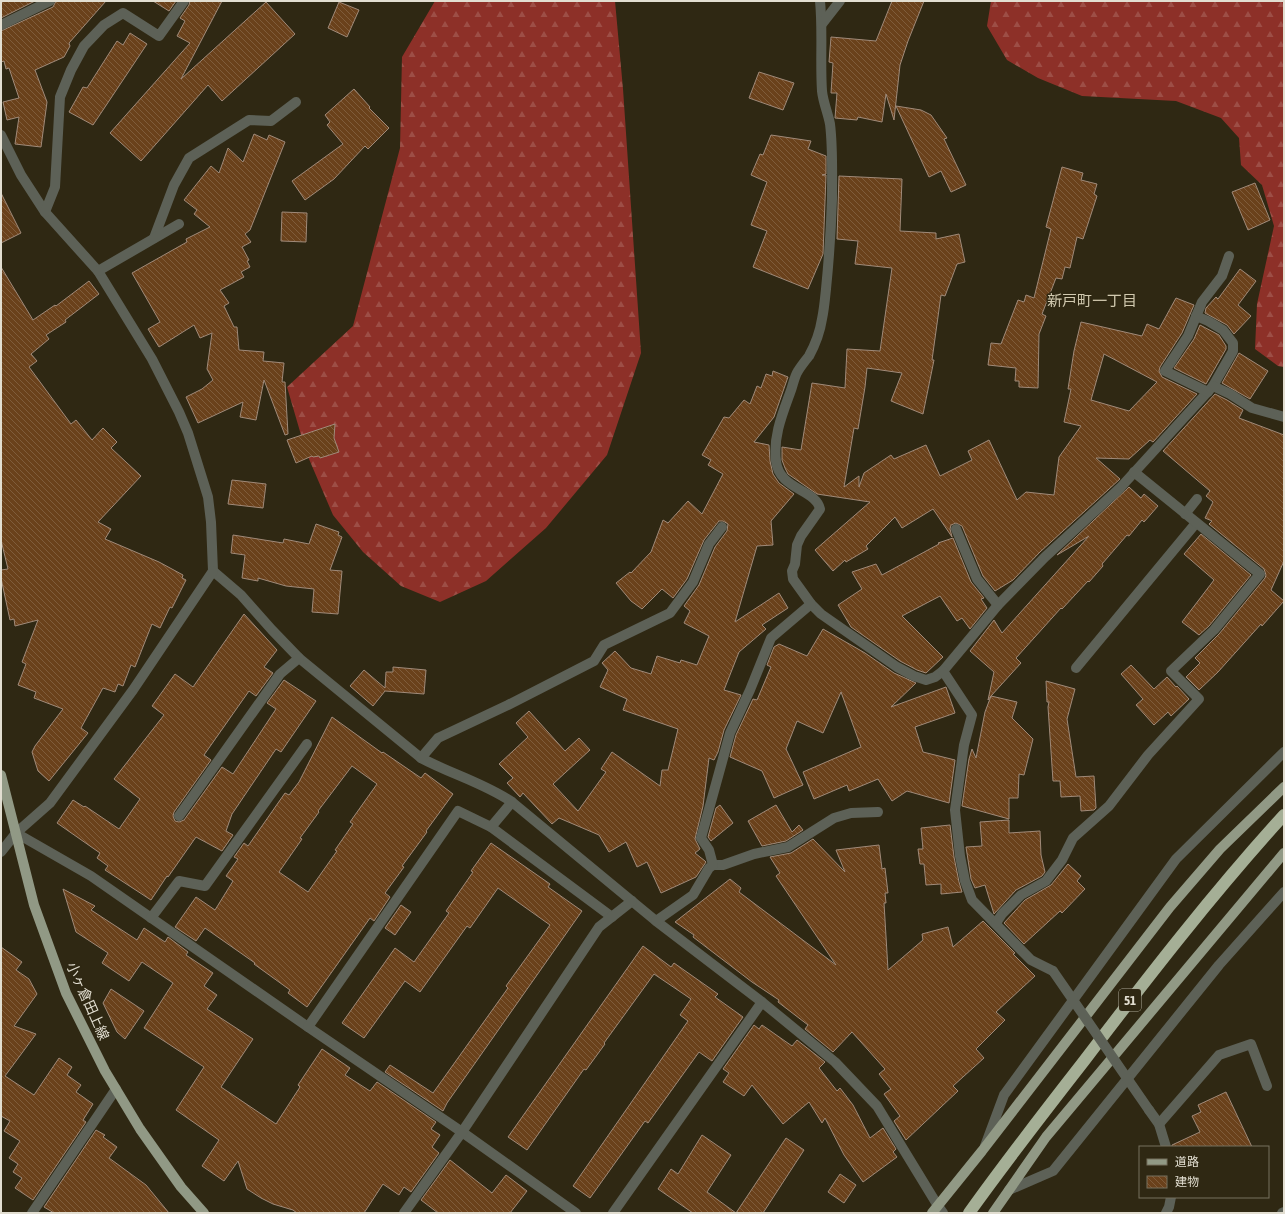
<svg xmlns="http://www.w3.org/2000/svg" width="1285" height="1214" viewBox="0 0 1285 1214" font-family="'Asap Condensed','Noto Sans JP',sans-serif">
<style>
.forest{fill:url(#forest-firs)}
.building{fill:url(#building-back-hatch);stroke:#a08a79;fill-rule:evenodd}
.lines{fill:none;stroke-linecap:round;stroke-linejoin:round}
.minor{stroke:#5d6157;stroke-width:10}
.major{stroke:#919985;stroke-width:10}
.highway{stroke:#a5af96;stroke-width:12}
.minor-bridge{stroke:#5d6157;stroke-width:10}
.labels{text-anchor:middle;stroke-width:3;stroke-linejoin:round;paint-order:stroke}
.shield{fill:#2f2813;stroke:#aca798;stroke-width:1}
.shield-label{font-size:13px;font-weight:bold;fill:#e2ded1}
.street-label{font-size:14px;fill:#e2ded1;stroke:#2f2813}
.neighbourhood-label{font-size:15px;fill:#d1c9af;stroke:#2f2813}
</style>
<defs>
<pattern id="forest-firs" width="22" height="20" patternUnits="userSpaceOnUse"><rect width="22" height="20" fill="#8d3028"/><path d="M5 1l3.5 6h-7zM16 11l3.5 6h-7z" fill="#9d4e46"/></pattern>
<pattern id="building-back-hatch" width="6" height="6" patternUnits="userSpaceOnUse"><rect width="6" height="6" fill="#6a411b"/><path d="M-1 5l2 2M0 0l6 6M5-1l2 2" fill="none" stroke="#7f5c3b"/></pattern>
</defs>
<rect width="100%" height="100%" fill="#2f2813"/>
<g class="forest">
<path d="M 435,1 L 615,1 L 623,89 L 641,353 L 607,455 L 546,528 L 486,581 L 440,602 L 401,586 L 363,552 L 333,515 L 306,452 L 287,387 L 353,326 L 400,148 L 402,57 Z"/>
<path d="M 991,1 L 1284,1 L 1284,367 L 1278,366 L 1255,349 L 1257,304 L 1274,226 L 1262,185 L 1241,165 L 1239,138 L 1221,118 L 1176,101 L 1082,96 L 1038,78 L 1007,60 L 987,26 Z"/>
</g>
<g class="building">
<path d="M 1,1 L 35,1 L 1,18 Z"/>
<path d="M 56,1 L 106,1 L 69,43 L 70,46 L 64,57 L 35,70 L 47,102 L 41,147 L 15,144 L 19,117 L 7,120 L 3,102 L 19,98 L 9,68 L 6,69 L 4,61 L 1,62 L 1,31 L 53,7 Z"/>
<path d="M 153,1 L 176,1 L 169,11 Z"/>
<path d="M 190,1 L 222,1 L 181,79 L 266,2 L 295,34 L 222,101 L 208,85 L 141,161 L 110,133 L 190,43 L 177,36 L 185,21 L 180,18 L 189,5 Z"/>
<path d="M 892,1 L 924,1 L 908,41 L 900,65 L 894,120 L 886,94 L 882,122 L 858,117 L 857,120 L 835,118 L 837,93 L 831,93 L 833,63 L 829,62 L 831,37 L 876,41 Z"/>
<path d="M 339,2 L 359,10 L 347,37 L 328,28 Z"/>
<path d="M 130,33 L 147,44 L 93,125 L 69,112 L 83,87 L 87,88 L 117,41 L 123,45 Z"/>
<path d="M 759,72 L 794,83 L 783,110 L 749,98 Z"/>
<path d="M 354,89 L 370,107 L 369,108 L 389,128 L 368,149 L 365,146 L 334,179 L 305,200 L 292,181 L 343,144 L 327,125 L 330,122 L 325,115 Z"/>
<path d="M 896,106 L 921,110 L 931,115 L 947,138 L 944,139 L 966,185 L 951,192 L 941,171 L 929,177 Z"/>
<path d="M 254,134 L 267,140 L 269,135 L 285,142 L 250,230 L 245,234 L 251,242 L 242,247 L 249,260 L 247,261 L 250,267 L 241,272 L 244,277 L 220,290 L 229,303 L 224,306 L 234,327 L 237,327 L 239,350 L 264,352 L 263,361 L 284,363 L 282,382 L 285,382 L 288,434 L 285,435 L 264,380 L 256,420 L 240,417 L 243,402 L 198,423 L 186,397 L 202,389 L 213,380 L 207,369 L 212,333 L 200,338 L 194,325 L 159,347 L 148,329 L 160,322 L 132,273 L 187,242 L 186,239 L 210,227 L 194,214 L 197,210 L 184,200 L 211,166 L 219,173 L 228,148 L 243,162 Z"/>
<path d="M 771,135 L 811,141 L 808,149 L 826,156 L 826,174 L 822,175 L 826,175 L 823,254 L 808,289 L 753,267 L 767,231 L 751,225 L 767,182 L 751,175 L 760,154 L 763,155 Z"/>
<path d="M 1062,167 L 1083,173 L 1081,180 L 1097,184 L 1094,194 L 1097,196 L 1083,239 L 1077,237 L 1070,268 L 1065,267 L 1062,279 L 1056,278 L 1042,314 L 1046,316 L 1039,334 L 1038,388 L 1019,387 L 1019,381 L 1015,381 L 1016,368 L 988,365 L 991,343 L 1001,344 L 1018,300 L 1024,302 L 1026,295 L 1034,298 L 1051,229 L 1046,227 Z"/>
<path d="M 839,176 L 902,179 L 900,231 L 936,233 L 936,239 L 959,234 L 965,262 L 957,264 L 945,296 L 941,295 L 932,360 L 934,360 L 923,414 L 891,401 L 902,373 L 867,368 L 865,387 L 858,429 L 854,428 L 844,487 L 859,476 L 859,487 L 864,473 L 891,455 L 894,459 L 926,445 L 940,476 L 972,460 L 968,451 L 989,440 L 1017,500 L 1026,492 L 1054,495 L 1059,457 L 1081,426 L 1064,422 L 1071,389 L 1068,389 L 1074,351 L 1081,322 L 1142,336 L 1147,324 L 1159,329 L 1176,298 L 1194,305 L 1182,333 L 1160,367 L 1159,371 L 1162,377 L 1197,394 L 1153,442 L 1150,440 L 1129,459 L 1096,458 L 1120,479 L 1040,552 L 1013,580 L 995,591 L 983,576 L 962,526 L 956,523 L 951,525 L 950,529 L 952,537 L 933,509 L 902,528 L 895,517 L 866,546 L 868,549 L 846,562 L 845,560 L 833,571 L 815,550 L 870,502 L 817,494 L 788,474 L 785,468 L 782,460 L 782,447 L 801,450 L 812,383 L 845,388 L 847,349 L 880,351 L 892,268 L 855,264 L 858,241 L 837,239 ZM 1104,354 L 1157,382 L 1129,411 L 1091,400 Z"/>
<path d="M 1255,183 L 1270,220 L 1248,230 L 1232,192 Z"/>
<path d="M 1,193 L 21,233 L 1,243 Z"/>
<path d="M 282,212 L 307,213 L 306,242 L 281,241 Z"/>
<path d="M 1,267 L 33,320 L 55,305 L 56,306 L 89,281 L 99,294 L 65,320 L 66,322 L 46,335 L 49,339 L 31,354 L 37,361 L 29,367 L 71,424 L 76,420 L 92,440 L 103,428 L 117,442 L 111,448 L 141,476 L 98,522 L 111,529 L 105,539 L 159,562 L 183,575 L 182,578 L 186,580 L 172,608 L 170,607 L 160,628 L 152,624 L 135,667 L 131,665 L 123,686 L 118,684 L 115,692 L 103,688 L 81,728 L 88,733 L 49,781 L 38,771 L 32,752 L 35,746 L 63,709 L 34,698 L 36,692 L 18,685 L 26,664 L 22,662 L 38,620 L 15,626 L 14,619 L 10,620 L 1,578 L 1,570 L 8,569 L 1,540 Z"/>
<path d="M 1240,269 L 1256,281 L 1238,305 L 1251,316 L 1234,334 L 1227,325 L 1205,313 L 1206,308 L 1216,297 L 1218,299 Z"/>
<path d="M 1200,325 L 1219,335 L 1226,346 L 1226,349 L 1206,384 L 1174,368 L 1194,339 Z"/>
<path d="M 1239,353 L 1268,371 L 1250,399 L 1222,383 Z"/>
<path d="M 773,371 L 788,377 L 774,417 L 754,442 L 769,445 L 770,461 L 773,474 L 779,483 L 794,494 L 771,521 L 773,545 L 757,546 L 735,622 L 779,593 L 788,608 L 762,625 L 766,629 L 739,652 L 724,690 L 741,695 L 724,730 L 718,752 L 714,760 L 709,758 L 703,806 L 695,839 L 700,849 L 695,853 L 705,861 L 706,862 L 696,877 L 661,893 L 647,862 L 637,867 L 626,842 L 609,852 L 599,835 L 559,818 L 552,824 L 523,793 L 520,797 L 507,783 L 513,778 L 499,764 L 528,737 L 516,723 L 529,711 L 565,751 L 579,738 L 590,750 L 553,784 L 578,811 L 606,772 L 601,769 L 612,752 L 660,786 L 662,770 L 668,770 L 678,729 L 623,710 L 627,699 L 600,687 L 608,670 L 602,663 L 615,651 L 631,668 L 651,674 L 657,656 L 680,663 L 681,660 L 697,665 L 709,636 L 684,623 L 690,611 L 684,606 L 699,585 L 715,547 L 727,531 L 728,524 L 723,521 L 719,521 L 704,540 L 687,579 L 673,598 L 662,589 L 642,609 L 631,601 L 616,583 L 630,572 L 631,573 L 651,552 L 663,520 L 668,523 L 688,501 L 702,514 L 723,474 L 708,465 L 711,460 L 702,455 L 724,417 L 729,418 L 744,400 L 750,404 L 757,386 L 761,388 L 766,374 L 772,376 Z"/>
<path d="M 1215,394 L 1227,400 L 1243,410 L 1239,418 L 1284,435 L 1284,561 L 1271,590 L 1284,601 L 1262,626 L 1261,624 L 1218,672 L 1199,690 L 1186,677 L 1200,663 L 1195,658 L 1219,634 L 1265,578 L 1266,575 L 1264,569 L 1209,524 L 1212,521 L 1205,518 L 1213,502 L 1206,496 L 1210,491 L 1163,451 Z"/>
<path d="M 335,424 L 334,438 L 339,452 L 320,458 L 319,456 L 313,457 L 312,456 L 296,463 L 287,440 Z"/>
<path d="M 232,480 L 266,484 L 263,508 L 228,504 Z"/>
<path d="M 1129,487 L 1141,498 L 1144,494 L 1158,506 L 1144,522 L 1142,520 L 1129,536 L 1127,535 L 1102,564 L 1103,566 L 1089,582 L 1088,581 L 1062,609 L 1061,608 L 1016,658 L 1021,663 L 991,696 L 1017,702 L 1012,718 L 1033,739 L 1024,775 L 1019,774 L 1018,798 L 1009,798 L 1009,819 L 962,806 L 969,759 L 972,749 L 976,758 L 985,712 L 991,696 L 988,700 L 994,672 L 970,651 L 994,620 L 1002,633 L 1089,536 L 1057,555 Z"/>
<path d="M 316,524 L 339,532 L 338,535 L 342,537 L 330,570 L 342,571 L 338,614 L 312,612 L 314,589 L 286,586 L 258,578 L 258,581 L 242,578 L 245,555 L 231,553 L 233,535 L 283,543 L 284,539 L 309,544 Z"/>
<path d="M 1201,534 L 1251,575 L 1209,626 L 1199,635 L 1182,622 L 1214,580 L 1184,554 Z"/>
<path d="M 953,538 L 971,582 L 984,598 L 981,599 L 987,608 L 970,629 L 962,618 L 957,621 L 940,596 L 902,616 L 943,657 L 926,673 L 917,670 L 900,661 L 851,627 L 838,605 L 862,589 L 852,572 L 876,564 L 882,575 L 939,544 L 938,543 Z"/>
<path d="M 244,614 L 277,650 L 264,667 L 273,673 L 256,696 L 249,691 L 204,755 L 211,760 L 174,812 L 173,816 L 175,821 L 179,822 L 184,820 L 222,767 L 233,774 L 276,709 L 267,703 L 284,680 L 316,701 L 281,752 L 276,749 L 232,814 L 226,831 L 233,835 L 222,851 L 196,837 L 168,877 L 167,876 L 151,900 L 105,870 L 108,866 L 97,858 L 100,853 L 57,823 L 73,800 L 84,807 L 85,806 L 119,829 L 140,799 L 114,779 L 164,715 L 152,706 L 175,674 L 193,687 Z"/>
<path d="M 823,629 L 865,653 L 894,673 L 916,683 L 891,707 L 946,687 L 955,713 L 915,727 L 923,752 L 955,760 L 949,803 L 907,791 L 892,801 L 878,779 L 849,791 L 847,785 L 814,799 L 803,772 L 861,747 L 841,692 L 823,733 L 797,721 L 786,749 L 803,785 L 774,798 L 762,771 L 730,757 L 736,735 L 753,699 L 757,700 L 771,667 L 767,665 L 774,647 L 779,644 L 807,656 Z"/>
<path d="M 1131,665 L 1154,689 L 1167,677 L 1176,687 L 1177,686 L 1189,699 L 1171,716 L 1168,712 L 1154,725 L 1136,705 L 1143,699 L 1121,674 Z"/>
<path d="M 393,667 L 426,670 L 424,694 L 385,691 L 373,706 L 350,686 L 364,670 L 385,688 L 386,672 L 393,672 Z"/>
<path d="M 1046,681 L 1075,689 L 1067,719 L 1076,777 L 1094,776 L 1096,808 L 1094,810 L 1081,811 L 1080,796 L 1061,797 L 1060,781 L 1053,781 L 1048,707 L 1049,702 L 1047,702 Z"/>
<path d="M 332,717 L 382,753 L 383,752 L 421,778 L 425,773 L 453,794 L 426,831 L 427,832 L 402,866 L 404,867 L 385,893 L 390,897 L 374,921 L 370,918 L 307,1007 L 288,993 L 290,990 L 254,964 L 255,963 L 205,928 L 196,941 L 175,927 L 196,897 L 215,910 L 233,881 L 226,876 L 238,859 L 234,857 L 244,843 L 248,846 L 285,793 L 289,795 L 299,782 ZM 352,766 L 377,784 L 350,822 L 353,824 L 335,850 L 337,851 L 308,892 L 279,872 L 302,839 L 300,838 L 319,812 L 318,811 Z"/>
<path d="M 720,805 L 733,823 L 711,841 L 708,837 L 716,808 Z"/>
<path d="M 776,805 L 792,832 L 799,825 L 803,830 L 786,841 L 762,846 L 748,821 Z"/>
<path d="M 1009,820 L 1009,833 L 1040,831 L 1041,855 L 1045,872 L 1042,876 L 1016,890 L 994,914 L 985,885 L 975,888 L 971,879 L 966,847 L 982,846 L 980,822 Z"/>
<path d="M 950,825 L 954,857 L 959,882 L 962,892 L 941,894 L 941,884 L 926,885 L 924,864 L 920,864 L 918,849 L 923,849 L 921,828 Z"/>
<path d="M 813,839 L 845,872 L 836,850 L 879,845 L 882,869 L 885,868 L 888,893 L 885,893 L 886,903 L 884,903 L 888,970 L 923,940 L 922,934 L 948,927 L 953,947 L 983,921 L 1015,953 L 1013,954 L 1035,976 L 996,1012 L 1005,1020 L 976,1049 L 984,1058 L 953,1086 L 958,1091 L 906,1140 L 894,1121 L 900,1116 L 884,1094 L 891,1089 L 879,1074 L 885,1069 L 852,1032 L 833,1052 L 805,1029 L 808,1025 L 778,1002 L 779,1000 L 752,982 L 693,937 L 694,935 L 675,922 L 730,879 L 741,888 L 739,892 L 836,965 L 776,876 L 780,873 L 770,857 L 791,853 Z"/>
<path d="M 491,843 L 550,884 L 548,887 L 582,911 L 447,1103 L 443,1111 L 385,1072 L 390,1065 L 433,1093 L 508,988 L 506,986 L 550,925 L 498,888 L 470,928 L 467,926 L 420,992 L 405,981 L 364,1038 L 342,1023 L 395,948 L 414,962 L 449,913 L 446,911 L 473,872 L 471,871 Z"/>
<path d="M 1068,864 L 1081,876 L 1077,881 L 1085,889 L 1062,913 L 1060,911 L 1024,944 L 1004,923 L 1025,900 L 1051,885 Z"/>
<path d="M 63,889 L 95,906 L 91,910 L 137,940 L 144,928 L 165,942 L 168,937 L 188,952 L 186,955 L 213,973 L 204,986 L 217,995 L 207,1009 L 253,1039 L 221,1087 L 276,1124 L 300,1087 L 298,1085 L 322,1049 L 350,1068 L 345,1075 L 370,1091 L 377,1082 L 436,1122 L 431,1129 L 440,1135 L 432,1147 L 439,1153 L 411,1192 L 404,1187 L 399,1195 L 383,1184 L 364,1213 L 297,1213 L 293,1210 L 273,1204 L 261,1198 L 247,1189 L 238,1161 L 224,1181 L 202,1166 L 219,1140 L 176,1110 L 204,1067 L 144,1028 L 173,983 L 142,962 L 129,981 L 102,963 L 108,953 L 76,932 Z"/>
<path d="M 401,905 L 411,912 L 395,935 L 385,928 Z"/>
<path d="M 643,946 L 671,967 L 674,963 L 718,994 L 715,997 L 743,1017 L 712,1061 L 699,1052 L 648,1123 L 645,1121 L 590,1198 L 573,1186 L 688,1021 L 680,1015 L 691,999 L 654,974 L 604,1043 L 605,1044 L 586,1070 L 584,1069 L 527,1150 L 508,1137 Z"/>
<path d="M 1,947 L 22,962 L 16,970 L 29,979 L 37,994 L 14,1026 L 36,1034 L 5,1076 L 34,1095 L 59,1058 L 72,1067 L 67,1075 L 81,1085 L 76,1092 L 93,1104 L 83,1120 L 86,1122 L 33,1200 L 15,1188 L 22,1178 L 13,1172 L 18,1164 L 9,1158 L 20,1141 L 4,1131 L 10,1121 L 1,1116 Z"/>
<path d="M 111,989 L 144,1011 L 125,1039 L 117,1032 L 103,1003 Z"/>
<path d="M 754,1025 L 759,1029 L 762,1025 L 792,1046 L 797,1040 L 825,1062 L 819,1068 L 837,1091 L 840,1088 L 853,1105 L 870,1138 L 883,1128 L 896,1149 L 893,1152 L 897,1157 L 863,1182 L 844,1155 L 825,1118 L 822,1123 L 809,1102 L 783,1124 L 752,1085 L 744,1096 L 723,1082 L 729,1073 L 723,1069 Z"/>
<path d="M 1226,1092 L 1252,1147 L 1172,1147 L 1172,1145 L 1200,1132 L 1192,1116 L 1201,1112 L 1198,1105 Z"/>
<path d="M 96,1130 L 105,1135 L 103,1137 L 117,1147 L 109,1158 L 146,1185 L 169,1213 L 54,1213 L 44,1207 Z"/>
<path d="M 702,1135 L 731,1155 L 707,1192 L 736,1213 L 693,1213 L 658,1189 L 671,1169 L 678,1174 Z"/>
<path d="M 786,1138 L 804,1150 L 763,1213 L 736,1213 Z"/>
<path d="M 450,1160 L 492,1193 L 506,1175 L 527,1191 L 510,1213 L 438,1213 L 421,1200 Z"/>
<path d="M 840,1174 L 856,1185 L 844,1203 L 828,1192 Z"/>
</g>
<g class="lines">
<g class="minor">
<path d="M 820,1 C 823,31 820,61 822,91 C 823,102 828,113 830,124 C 833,148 832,174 832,199 C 831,229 829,259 826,289 C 825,299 824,310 822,319 C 820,332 815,345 809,356 C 805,361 801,366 798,371 C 794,377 793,386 790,393 C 782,415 773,437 776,461 C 779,490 816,489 820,509 L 801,536 L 797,545 L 795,564 L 792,571 L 793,579 L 811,604 L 821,614 L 897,667 L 914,676 L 926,680 L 935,677 L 943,671 L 998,605 L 1045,557 L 1120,488 L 1213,386 L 1233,351 L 1233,343 L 1223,330 L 1208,321 L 1196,316"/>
<path d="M 822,24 L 840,1"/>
<path d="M 1,25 L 50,1"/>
<path d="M 1,135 L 21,175 L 45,212 L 98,271 L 152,359 L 179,412 L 188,433 L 208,497 L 211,522 L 213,571 L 241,595 L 272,630 L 299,658 L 421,758 C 451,774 484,783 512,802 L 656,921 L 762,1002 L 835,1062 L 877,1106 L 938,1206 L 943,1213"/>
<path d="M 45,212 L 55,187 L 60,97 L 71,70 L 84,46 L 104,25 L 123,13 L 159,36 L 184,1"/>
<path d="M 154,238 L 174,185 L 189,158 L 249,120 L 271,121 L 296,102"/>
<path d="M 98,271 L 179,224"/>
<path d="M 1213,386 L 1230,394 L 1252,408 L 1284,417"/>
<path d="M 1208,392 L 1165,371 L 1188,336 L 1202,302 L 1222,276 L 1229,256"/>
<path d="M 1185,514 L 1197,499"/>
<path d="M 956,529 L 977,579 L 998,605"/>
<path d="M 1076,668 L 1196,523"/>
<path d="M 943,671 L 972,715 L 964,745 L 955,810 L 960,856 L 965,881 L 972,900 L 1031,960 L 1053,971"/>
<path d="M 421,758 L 438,738 L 508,705 L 594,661 L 604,645 L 670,613 L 693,582 L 709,544 L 722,527"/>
<path d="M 179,816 L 280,674 L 299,658"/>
<path d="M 491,827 L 612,917"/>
<path d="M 16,833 L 91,876 L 308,1027 L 462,1132 L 576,1213"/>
<path d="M 1,852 L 16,833 L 50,803 L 133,690 L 213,571"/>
<path d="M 713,865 L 723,865 L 754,854 L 788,847 L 834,818 L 851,813 L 878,812"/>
<path d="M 151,918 L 179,881 L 205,886 L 307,744"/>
<path d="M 656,921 L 693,895 L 709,868 L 713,865 L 709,850 L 701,838 L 730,733 L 750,690 L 771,638 L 811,604"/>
<path d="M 996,923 L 1002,914 L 1021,895 L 1046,881 L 1062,860 L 1073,838 L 1109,806 L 1148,755 L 1199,699 L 1171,671 L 1214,630 L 1260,574 L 1134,472"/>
<path d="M 308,1027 L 458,811 L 491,827 L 512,802"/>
<path d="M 1149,1110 L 1159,1124 L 1166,1147"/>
<path d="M 1159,1124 L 1219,1055 L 1251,1044 L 1267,1086"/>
<path d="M 985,1146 L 1004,1095 L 1176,859 L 1284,752"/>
<path d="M 1009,1190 L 1053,1171 L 1219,965 L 1284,892"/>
<path d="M 32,1213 L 116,1089"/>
<path d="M 404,1213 L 462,1132 L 599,927 L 632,901"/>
<path d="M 613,1213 L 762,1002"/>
<path d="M 1166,1213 L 1169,1207 L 1171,1197"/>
<path d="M 1282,1213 L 1284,1212"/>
</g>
<g class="major">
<path d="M 1,775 L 34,905 L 66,993 L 105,1071 L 140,1129 L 181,1187 L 204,1213"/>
<path d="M 932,1213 L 982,1151 L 1170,907 L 1220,849 L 1284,787"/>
<path d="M 993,1213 L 1046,1137 L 1284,853"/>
</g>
<path class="highway" d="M 969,1213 C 1006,1161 1045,1111 1084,1061 C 1148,977 1213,893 1284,815"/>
<path class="minor-bridge" d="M 1053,971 L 1149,1110"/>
</g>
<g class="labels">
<rect class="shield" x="1119" y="989" width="22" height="22" rx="3"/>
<g class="shield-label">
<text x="1130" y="1005">51</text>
</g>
<g class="street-label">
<text transform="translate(88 1001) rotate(66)" y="5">小ヶ倉田上線</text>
</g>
<g class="neighbourhood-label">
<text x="1092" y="306">新戸町一丁目</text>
</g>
</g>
<rect width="1285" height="1214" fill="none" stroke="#e2ded1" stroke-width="4"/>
<rect x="1139" y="1146" width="130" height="52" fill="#2f2813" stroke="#77715f"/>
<rect x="1147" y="1159" width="20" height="6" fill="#919985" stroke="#77715f"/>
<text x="1175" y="1166" font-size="12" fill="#e2ded1">道路</text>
<rect x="1147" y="1176" width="20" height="12" fill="url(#building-back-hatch)" stroke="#77715f"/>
<text x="1175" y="1186" font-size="12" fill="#e2ded1">建物</text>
</svg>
